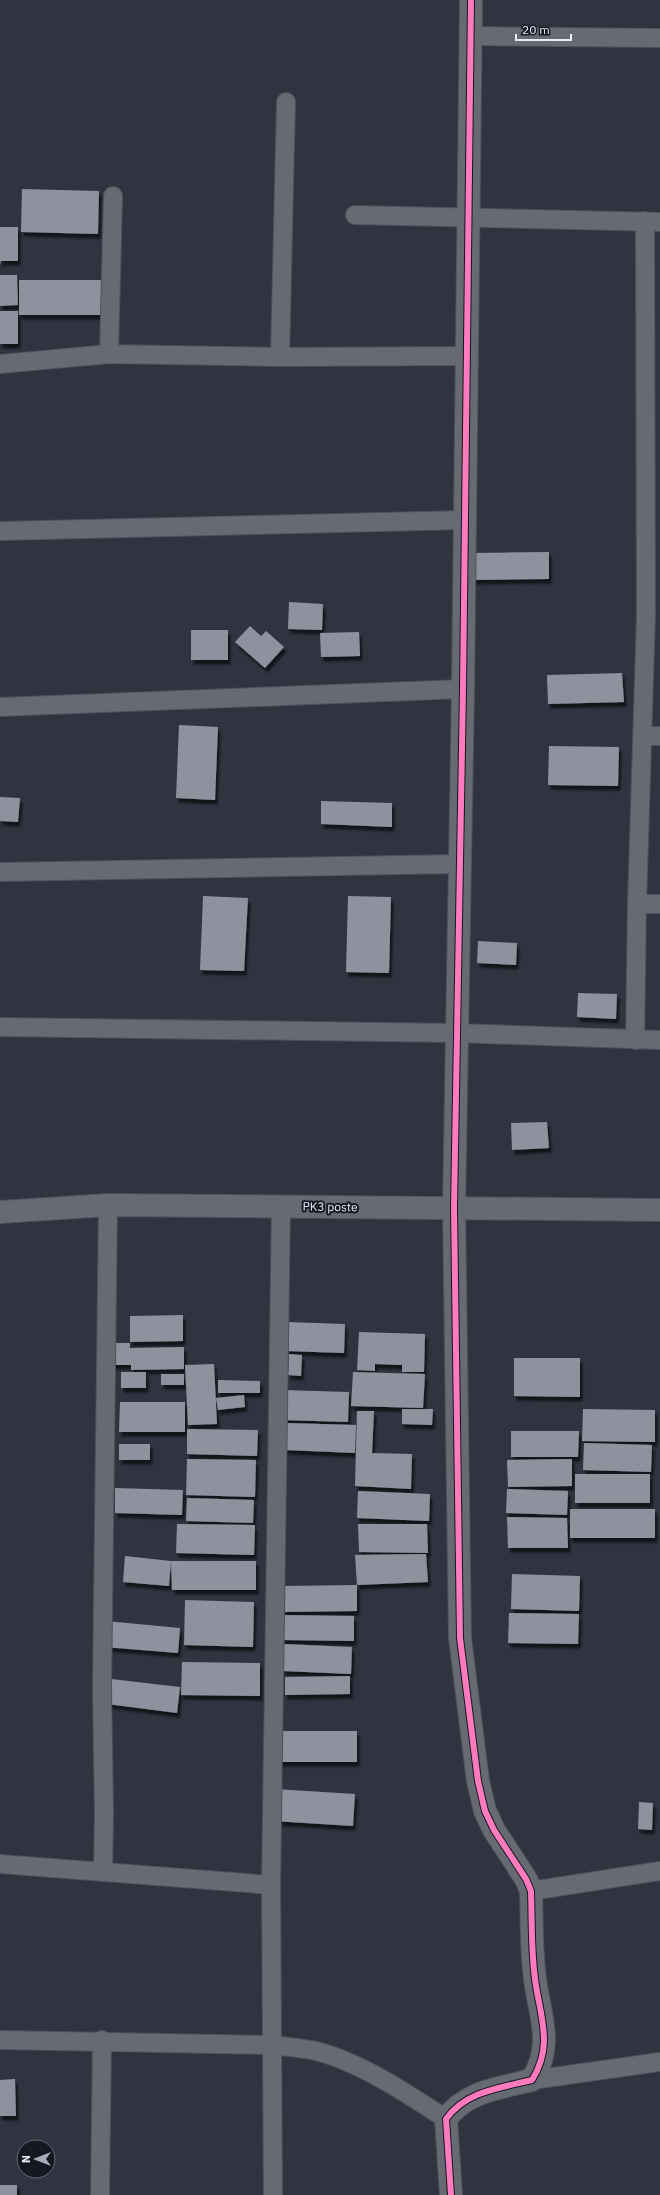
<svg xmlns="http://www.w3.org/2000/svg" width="660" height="2195" viewBox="0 0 660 2195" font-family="'IBM Plex Sans',sans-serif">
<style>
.building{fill:#8f929e;filter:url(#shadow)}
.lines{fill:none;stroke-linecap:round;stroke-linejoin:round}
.minor-casing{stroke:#4f515c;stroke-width:20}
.tertiary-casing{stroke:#4f515c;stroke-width:24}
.minor{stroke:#676973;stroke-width:18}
.tertiary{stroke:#676973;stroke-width:22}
.cycleway-casing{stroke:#151822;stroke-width:8}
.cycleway{stroke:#fd7abc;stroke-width:6}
.labels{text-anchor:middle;stroke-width:4;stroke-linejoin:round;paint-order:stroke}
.street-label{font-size:12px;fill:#e7ebfa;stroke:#151822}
</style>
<defs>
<filter id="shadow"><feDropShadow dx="2.5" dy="4.5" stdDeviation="1" flood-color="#0009"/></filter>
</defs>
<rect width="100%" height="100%" fill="#303340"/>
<g class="building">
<path d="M 22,189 L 99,191 L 98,234 L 21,232 Z"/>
<path d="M 0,227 L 18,227 L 18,261 L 1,261 L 0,265 Z"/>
<path d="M 0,275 L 17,275 L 18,305 L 0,306 Z"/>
<rect x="19" y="280" width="84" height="35"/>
<rect x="0" y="311" width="18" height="33"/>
<path d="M 549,552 L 549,579 L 470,580 L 470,553 Z"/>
<path d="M 289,602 L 323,604 L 322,630 L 288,629 Z"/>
<path d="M 250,626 L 261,636 L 266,631 L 284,647 L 265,668 L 235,642 Z"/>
<rect x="191" y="630" width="37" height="30"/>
<path d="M 359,632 L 360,656 L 321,657 L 320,633 Z"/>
<path d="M 622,673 L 624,702 L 548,704 L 547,675 Z"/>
<path d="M 179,725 L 218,727 L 215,800 L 176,798 Z"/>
<path d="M 549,746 L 619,747 L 618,786 L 548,785 Z"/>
<path d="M 0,797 L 20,798 L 18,822 L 0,821 Z"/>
<path d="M 321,801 L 392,803 L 392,827 L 321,824 Z"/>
<path d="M 203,896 L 248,898 L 244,971 L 200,970 Z"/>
<path d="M 348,896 L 391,897 L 389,973 L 346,972 Z"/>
<path d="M 478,941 L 517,943 L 516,965 L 477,963 Z"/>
<path d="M 578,993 L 617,994 L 616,1019 L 577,1017 Z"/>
<path d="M 547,1122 L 549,1148 L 512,1150 L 511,1123 Z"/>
<path d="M 183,1315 L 183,1341 L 130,1342 L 130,1316 Z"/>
<path d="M 287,1322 L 345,1324 L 344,1353 L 286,1351 Z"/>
<path d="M 359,1332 L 425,1334 L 424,1372 L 402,1372 L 402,1365 L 375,1364 L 375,1371 L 357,1370 Z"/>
<path d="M 112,1343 L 130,1343 L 130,1348 L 184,1347 L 184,1369 L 131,1370 L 131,1365 L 112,1365 Z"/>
<path d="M 289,1354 L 302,1355 L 301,1376 L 288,1375 Z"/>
<path d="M 514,1358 L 580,1358 L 580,1397 L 514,1396 Z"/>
<path d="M 214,1364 L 217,1424 L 188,1425 L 185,1365 Z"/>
<rect x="121" y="1372" width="25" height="16"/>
<path d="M 353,1372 L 425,1374 L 423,1408 L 351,1406 Z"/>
<rect x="161" y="1374" width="23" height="11"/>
<path d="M 218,1380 L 260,1381 L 260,1393 L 218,1393 Z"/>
<path d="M 282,1390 L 349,1392 L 348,1422 L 282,1420 Z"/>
<path d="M 244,1395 L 245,1407 L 218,1410 L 216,1398 Z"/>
<path d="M 120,1402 L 185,1402 L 185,1432 L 119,1432 Z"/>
<path d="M 402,1409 L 433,1409 L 432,1425 L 402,1424 Z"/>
<path d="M 583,1409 L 655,1410 L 655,1442 L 582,1441 Z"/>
<path d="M 357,1411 L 374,1411 L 372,1453 L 412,1454 L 411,1489 L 355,1486 Z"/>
<path d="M 286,1423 L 356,1425 L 355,1453 L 285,1450 Z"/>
<path d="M 187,1429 L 258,1430 L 257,1456 L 187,1454 Z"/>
<path d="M 511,1431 L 579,1431 L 578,1457 L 511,1457 Z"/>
<path d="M 584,1443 L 652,1445 L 651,1472 L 583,1470 Z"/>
<rect x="119" y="1444" width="31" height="16"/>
<path d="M 187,1459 L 256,1460 L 255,1497 L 186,1495 Z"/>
<path d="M 572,1459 L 572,1486 L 508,1487 L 507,1460 Z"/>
<rect x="575" y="1474" width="75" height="29"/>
<path d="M 115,1488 L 183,1490 L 182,1515 L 115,1513 Z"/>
<path d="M 507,1489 L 568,1491 L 567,1515 L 506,1513 Z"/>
<path d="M 358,1491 L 430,1494 L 429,1521 L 357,1518 Z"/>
<path d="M 187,1498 L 254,1500 L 253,1523 L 186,1521 Z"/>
<rect x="570" y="1509" width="85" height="29"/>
<path d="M 507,1517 L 567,1518 L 568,1548 L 508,1548 Z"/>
<path d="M 177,1524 L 255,1525 L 254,1555 L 176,1553 Z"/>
<path d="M 358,1524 L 427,1524 L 428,1553 L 359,1552 Z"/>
<path d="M 426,1554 L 428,1582 L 357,1585 L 355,1555 Z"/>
<path d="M 125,1556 L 171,1561 L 256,1561 L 256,1590 L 172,1590 L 171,1562 L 169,1586 L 123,1582 Z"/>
<path d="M 512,1574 L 580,1576 L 579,1611 L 511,1609 Z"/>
<path d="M 357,1585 L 357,1611 L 282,1612 L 282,1586 Z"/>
<path d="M 185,1600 L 254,1602 L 253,1647 L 184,1645 Z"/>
<path d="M 509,1613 L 579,1614 L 578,1644 L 508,1643 Z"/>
<path d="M 283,1615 L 354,1616 L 354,1641 L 282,1640 Z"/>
<path d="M 106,1621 L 180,1628 L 178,1653 L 104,1647 Z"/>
<path d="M 284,1644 L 352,1647 L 351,1674 L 283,1671 Z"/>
<path d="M 182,1662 L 260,1663 L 260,1696 L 181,1695 Z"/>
<path d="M 350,1676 L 350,1694 L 285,1695 L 285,1677 Z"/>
<path d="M 111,1679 L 180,1687 L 177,1713 L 107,1704 Z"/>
<rect x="277" y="1731" width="80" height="31"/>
<path d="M 275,1789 L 355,1794 L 353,1826 L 273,1821 Z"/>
<path d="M 639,1802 L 653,1803 L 652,1830 L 638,1829 Z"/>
<path d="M 15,2079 L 16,2116 L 0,2116 L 0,2080 Z"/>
<rect x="0" y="2185" width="17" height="10"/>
</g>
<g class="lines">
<g class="minor-casing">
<g id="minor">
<path d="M 471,36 L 660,38"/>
<path d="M 355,215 L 660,222"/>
<path d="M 109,354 L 113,196"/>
<path d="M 280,357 L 286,102"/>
<path d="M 0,364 L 109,354 L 280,357 L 466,356"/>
<path d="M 0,531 L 465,520"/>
<path d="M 0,707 L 463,689"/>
<path d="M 643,736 L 660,736"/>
<path d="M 0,872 L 458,864"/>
<path d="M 637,904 L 660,904"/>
<path d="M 0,1027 L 455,1033 L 660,1040"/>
<path d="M 635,1040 L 637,904 L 646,615 L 645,221"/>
<path d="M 0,1864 L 271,1885"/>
<path d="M 103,1872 L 104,1814 L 102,1687 L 108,1205"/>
<path d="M 531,1891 L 660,1871"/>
<path d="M 0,2040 L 273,2045 C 287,2047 302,2048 316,2051 C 360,2062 408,2094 446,2119"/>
<path d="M 532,2080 L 660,2062"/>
<path d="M 100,2195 L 102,2040"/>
<path d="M 273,2195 L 271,1885 L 281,1206"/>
</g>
</g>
<g class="tertiary-casing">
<g id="tertiary">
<path d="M 0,1212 L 108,1205 L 660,1210"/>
<path d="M 451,2195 L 446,2119 C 466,2091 500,2088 532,2080 C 554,2045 540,2017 535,1979 C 531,1950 532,1920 531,1891 L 526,1879 L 494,1830 L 485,1811 L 478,1781 L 460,1638 L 454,1208 L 463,689 L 471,0"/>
</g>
</g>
<use href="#minor" class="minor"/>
<use href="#tertiary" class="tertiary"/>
<g class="cycleway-casing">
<path id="cycleway" d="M 451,2195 L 446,2119 C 466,2091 500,2088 532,2080 C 554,2045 540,2017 535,1979 C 531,1950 532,1920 531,1891 L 526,1879 L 494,1830 L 485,1811 L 478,1781 L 460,1638 L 454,1208 L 463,689 L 471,0"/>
</g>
<use href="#cycleway" class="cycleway"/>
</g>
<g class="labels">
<g class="street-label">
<text transform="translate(330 1207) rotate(1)" y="4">PK3 poste</text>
</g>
</g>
<g transform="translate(36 2159) rotate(270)"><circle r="19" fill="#151822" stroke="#696c78"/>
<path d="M0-3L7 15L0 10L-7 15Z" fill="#a7abb9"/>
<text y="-6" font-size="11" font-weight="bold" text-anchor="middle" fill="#e7ebfa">N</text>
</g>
<path d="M516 34v6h55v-6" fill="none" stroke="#e7ebfa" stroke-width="2"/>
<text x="522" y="34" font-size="12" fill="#e7ebfa" stroke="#151822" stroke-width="3" paint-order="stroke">20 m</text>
</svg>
